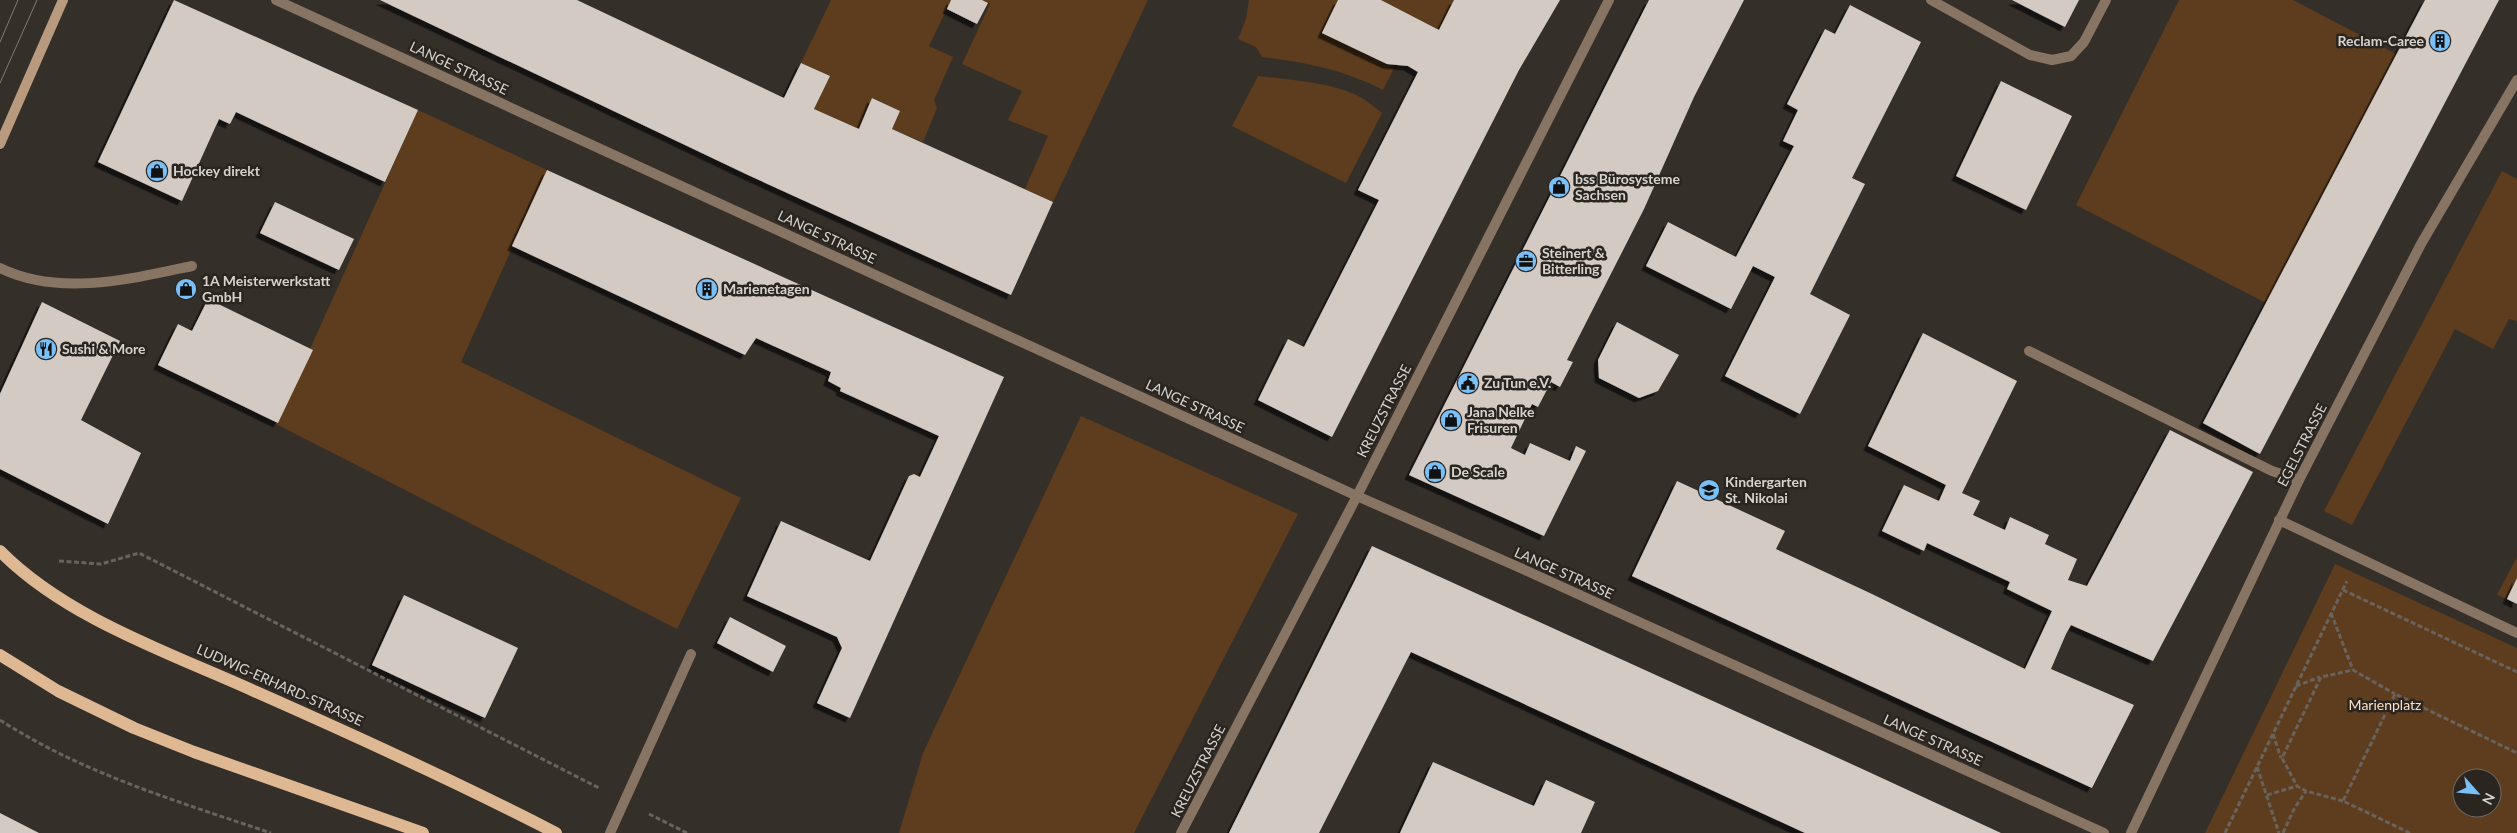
<svg xmlns="http://www.w3.org/2000/svg" width="2517" height="833" viewBox="0 0 2517 833" font-family="Lato,sans-serif">
<style>
.green{fill:#5d3d1d;fill-rule:evenodd}
.building{fill:#d2cac3;filter:url(#shadow)}
.lines{fill:none;stroke-linecap:round;stroke-linejoin:round}
.path{stroke:#68635e;stroke-width:3;stroke-dasharray:5 2.5;stroke-linecap:butt}
.lane{stroke:#877463;stroke-width:10}
.street{stroke:#877463;stroke-width:10}
.secondary{stroke:#b89a7e;stroke-width:10}
.primary{stroke:#deb793;stroke-width:12}
.tram{stroke:#817c77;stroke-width:1}
.labels{text-anchor:middle;stroke-width:5;stroke-linejoin:round;paint-order:stroke}
.poi-label{font-size:14px;font-weight:bold;fill:#d6d3cf;stroke:#2b2520;text-anchor:start}
.street-label{font-size:14px;fill:#d6d3cf;stroke:#2b2520}
.park-label{font-size:14px;fill:#f9dfc7;stroke:#2b2520}
</style>
<defs>
<filter id="shadow"><feDropShadow dx="-4.5" dy="4.5" stdDeviation="0" flood-color="#0009"/></filter>
</defs>
<rect width="100%" height="100%" fill="#352f2a"/>
<g class="green">
<path d="M 831,0 L 951,0 L 929,46 L 953,57 L 934,100 L 937,108 L 923,142 L 892,129 L 900,111 L 873,98 L 859,129 L 814,109 L 829,76 L 801,63 Z"/>
<path d="M 982,0 L 1148,0 L 1053,202 L 1025,189 L 1048,136 L 1008,120 L 1022,91 L 962,64 L 990,4 Z"/>
<path d="M 1249,0 L 1338,0 L 1323,33 L 1394,68 L 1383,90 C 1342,69 1307,63 1262,57 L 1256,47 L 1238,39 L 1246,19 Z"/>
<path d="M 1381,0 L 1454,0 L 1439,30 Z"/>
<path d="M 2179,0 L 2293,0 L 2396,54 L 2266,303 L 2076,205 Z"/>
<path d="M 1258,76 C 1286,79 1336,83 1360,97 C 1368,101 1375,108 1382,113 L 1346,183 L 1232,126 Z"/>
<path d="M 418,110 L 547,170 L 461,362 L 741,498 L 677,629 L 276,424 Z"/>
<path d="M 2502,171 L 2517,179 L 2517,321 L 2509,319 L 2493,349 L 2455,329 L 2352,525 L 2324,511 Z"/>
<path d="M 1081,416 L 1298,514 L 1134,833 L 899,833 L 923,753 Z"/>
<path d="M 2517,557 L 2517,578 L 2507,599 L 2497,595 Z"/>
<path d="M 2335,564 L 2517,648 L 2517,833 L 2205,833 ZM 2462,778 L 2492,778 L 2492,808 L 2462,808 Z"/>
</g>
<g class="building">
<path d="M 174,0 L 418,110 L 385,182 L 236,112 L 230,124 L 219,119 L 182,201 L 98,162 Z"/>
<path d="M 380,0 L 577,0 L 784,98 L 801,63 L 830,76 L 814,109 L 859,129 L 872,98 L 900,111 L 892,129 L 1053,202 L 1011,295 L 748,175 Z"/>
<path d="M 951,0 L 982,0 L 988,3 L 977,24 L 947,9 Z"/>
<path d="M 1338,0 L 1381,0 L 1439,30 L 1454,0 L 1560,0 L 1519,70 L 1332,437 L 1258,400 L 1288,339 L 1304,347 L 1379,200 L 1358,190 L 1418,72 L 1408,66 L 1387,64 L 1322,33 Z"/>
<path d="M 1649,0 L 1744,0 L 1694,97 L 1644,209 L 1567,360 L 1573,362 L 1560,387 L 1551,382 L 1538,407 L 1532,404 L 1511,448 L 1525,455 L 1530,443 L 1570,461 L 1576,446 L 1586,451 L 1544,536 L 1409,475 Z"/>
<path d="M 2012,0 L 2079,0 L 2065,27 Z"/>
<path d="M 2425,0 L 2499,0 L 2260,454 L 2203,423 Z"/>
<path d="M 1850,5 L 1921,42 L 1852,178 L 1865,184 L 1810,294 L 1850,315 L 1800,414 L 1725,376 L 1775,277 L 1753,266 L 1731,309 L 1646,266 L 1668,222 L 1736,257 L 1794,146 L 1783,141 L 1798,110 L 1787,104 L 1825,29 L 1835,34 Z"/>
<path d="M 2001,81 L 2072,116 L 2026,210 L 1956,176 Z"/>
<path d="M 547,170 L 1004,377 L 850,718 L 817,703 L 842,648 L 837,637 L 747,596 L 781,521 L 870,561 L 909,476 L 914,474 L 920,477 L 939,436 L 840,391 L 841,388 L 828,381 L 831,372 L 756,338 L 745,355 L 512,246 Z"/>
<path d="M 275,202 L 354,239 L 339,270 L 260,233 Z"/>
<path d="M 208,299 L 313,350 L 278,423 L 158,365 L 178,324 L 192,331 Z"/>
<path d="M 42,302 L 120,341 L 81,420 L 141,453 L 108,524 L 0,469 L 0,394 Z"/>
<path d="M 1617,322 L 1679,355 L 1658,391 L 1639,398 L 1599,378 L 1598,360 Z"/>
<path d="M 1923,333 L 2017,381 L 1962,493 L 1980,501 L 1973,515 L 2005,530 L 2010,517 L 2049,535 L 2045,544 L 2077,559 L 2068,580 L 2087,586 L 2170,430 L 2253,472 L 2153,661 L 2071,625 L 2066,634 L 2051,669 L 2134,705 L 2092,788 L 1632,576 L 1677,481 L 1785,531 L 1776,549 L 1872,594 L 2025,669 L 2052,611 L 2007,589 L 2010,582 L 1927,543 L 1924,551 L 1882,531 L 1904,485 L 1939,501 L 1946,485 L 1868,446 Z"/>
<path d="M 1372,546 L 1858,767 L 2001,833 L 1805,833 L 1411,652 L 1319,833 L 1229,833 Z"/>
<path d="M 2517,578 L 2517,604 L 2507,599 Z"/>
<path d="M 404,595 L 518,648 L 485,718 L 372,665 Z"/>
<path d="M 730,617 L 786,646 L 773,672 L 717,643 Z"/>
<path d="M 1433,762 L 1534,806 L 1546,780 L 1595,802 L 1581,833 L 1400,833 Z"/>
<path d="M 0,813 L 39,833 L 0,833 Z"/>
</g>
<g class="lines">
<g class="path">
<path d="M 59,561 L 101,564 L 139,553 L 599,788"/>
<path d="M 2343,590 L 2517,672"/>
<path d="M 2331,613 L 2353,670"/>
<path d="M 2296,686 L 2320,677"/>
<path d="M 0,720 C 82,773 179,802 271,833"/>
<path d="M 2273,734 L 2281,758"/>
<path d="M 2257,767 L 2279,833"/>
<path d="M 2267,795 L 2297,786"/>
<path d="M 2343,801 L 2306,791 L 2297,786 L 2282,758 L 2321,677 L 2353,670 L 2395,694"/>
<path d="M 649,814 L 687,833"/>
<path d="M 2225,833 L 2347,581"/>
<path d="M 2283,833 L 2294,809 L 2306,791"/>
<path d="M 2410,833 L 2343,801 L 2395,694 L 2517,753"/>
</g>
<g class="lane">
<path d="M 1931,0 L 2030,55 L 2052,60 L 2071,56 L 2084,42 L 2106,0"/>
<path d="M 0,268 C 59,297 131,279 192,266"/>
<path d="M 2029,351 L 2272,471 L 2299,480"/>
<path d="M 610,833 L 691,654"/>
</g>
<g class="street">
<path d="M 276,0 L 1357,496 L 1516,566 L 2104,833"/>
<path d="M 2279,520 L 2517,633"/>
<path d="M 1181,833 L 1357,496 L 1609,0"/>
<path d="M 2131,833 L 2299,480 L 2421,244 L 2517,80"/>
</g>
<path class="secondary" d="M 0,144 L 63,0"/>
<g class="primary">
<path d="M 0,551 C 66,618 170,653 254,691 C 356,736 457,782 556,833"/>
<path d="M 0,655 L 58,691 L 134,728 L 194,752 L 423,833"/>
</g>
<g class="tram">
<path d="M 0,42 L 18,0"/>
<path d="M 0,83 L 37,0"/>
</g>
</g>
<defs>
<g id="building-disc" transform="scale(1.125)"><circle r="9.5" fill="#79bff8" stroke="#2b2520"/><path d="M-4-6H4V6H1V3H-1V6H-4ZM-2.5-4.3h1.7v1.8h-1.7ZM.8-4.3h1.7v1.8H.8ZM-2.5-1h1.7V.8h-1.7ZM.8-1h1.7V.8H.8Z" fill="#111"/></g>
<g id="shop-disc" transform="scale(1.125)"><circle r="9.5" fill="#79bff8" stroke="#2b2520"/><path d="M-5-2.5h2.3a2.7 3.5 0 0 1 5.4 0H5L5.5 6h-11ZM-1.5-2.5h3a1.5 2.3 0 0 0-3 0Z" fill="#111"/></g>
<g id="office-disc" transform="scale(1.125)"><circle r="9.5" fill="#79bff8" stroke="#2b2520"/><path d="M-6-3h4V-5.5h4V-3h4V5H-6ZM-1-4.5V-3h2v-1.5ZM-6 0V1H6V0Z" fill="#111"/></g>
<g id="restaurant-disc" transform="scale(1.125)"><circle r="9.5" fill="#79bff8" stroke="#2b2520"/><path d="M-5-6h1v4h1v-4h1v4h1v-4h1v5L-1.5 .5V6h-2V.5L-5-1ZM5-6V6H3V1.5H1.5Q1.5-4 5-6Z" fill="#111"/></g>
<g id="civic-disc" transform="scale(1.125)"><circle r="9.5" fill="#79bff8" stroke="#2b2520"/><path d="M-.6-6.5H3V-4.5H.6V-3L4-1V1h2V6H-6V1h2V-1L-.6-3ZM-1.2 2.5V6h2.4V2.5Z" fill="#111"/></g>
<g id="school-disc" transform="scale(1.125)"><circle r="9.5" fill="#79bff8" stroke="#2b2520"/><path d="M0-5L7-2L0 1L-7-2ZM-4 1L0 2.5L4 1V4Q0 6-4 4Z" fill="#111"/></g>
</defs>
<g fill-rule="evenodd">
<use href="#building-disc" x="2440" y="41"/>
<use href="#shop-disc" x="157" y="171"/>
<use href="#shop-disc" x="1559" y="187"/>
<use href="#office-disc" x="1526" y="261"/>
<use href="#shop-disc" x="186" y="289"/>
<use href="#building-disc" x="707" y="289"/>
<use href="#restaurant-disc" x="46" y="349"/>
<use href="#civic-disc" x="1468" y="383"/>
<use href="#shop-disc" x="1451" y="420"/>
<use href="#shop-disc" x="1435" y="472"/>
<use href="#school-disc" x="1709" y="490"/>
</g>
<g class="labels">
<g class="poi-label">
<text x="2424" y="46" text-anchor="end">Reclam-Caree</text>
<text x="173" y="176">Hockey direkt</text>
<text x="1575" y="184">bss Bürosysteme<tspan x="1575" dy="16">Sachsen</tspan></text>
<text x="1542" y="258">Steinert &amp;<tspan x="1542" dy="16">Bitterling</tspan></text>
<text x="202" y="286">1A Meisterwerkstatt<tspan x="202" dy="16">GmbH</tspan></text>
<text x="723" y="294">Marienetagen</text>
<text x="62" y="354">Sushi &amp; More</text>
<text x="1484" y="388">Zu Tun e.V.</text>
<text x="1467" y="417">Jana Nelke<tspan x="1467" dy="16">Frisuren</tspan></text>
<text x="1451" y="477">De Scale</text>
<text x="1725" y="487">Kindergarten<tspan x="1725" dy="16">St. Nikolai</tspan></text>
</g>
<g class="street-label">
<text transform="translate(459 68) rotate(25)" y="5">LANGE STRASSE</text>
<text transform="translate(827 237) rotate(25)" y="5">LANGE STRASSE</text>
<text transform="translate(1195 406) rotate(25)" y="5">LANGE STRASSE</text>
<text transform="translate(1384 411) rotate(-63)" y="5">KREUZSTRASSE</text>
<text transform="translate(2302 445) rotate(-63)" y="5">EGELSTRASSE</text>
<text transform="translate(1564 573) rotate(24)" y="5">LANGE STRASSE</text>
<text transform="translate(280 685) rotate(24)" y="5">LUDWIG-ERHARD-STRASSE</text>
<text transform="translate(1933 740) rotate(24)" y="5">LANGE STRASSE</text>
<text transform="translate(1198 771) rotate(-63)" y="5">KREUZSTRASSE</text>
</g>
<g class="park-label">
<text x="2385" y="710">Marienplatz</text>
</g>
</g>
<g transform="translate(2477 793) rotate(117)"><circle r="24" fill="#2b2520" stroke="#6f6b66"/>
<path d="M0-4L9 19L0 12L-9 19Z" fill="#79bff8"/>
<text y="-8" font-size="14" font-weight="bold" text-anchor="middle" fill="#d6d3cf">N</text>
</g>
</svg>
